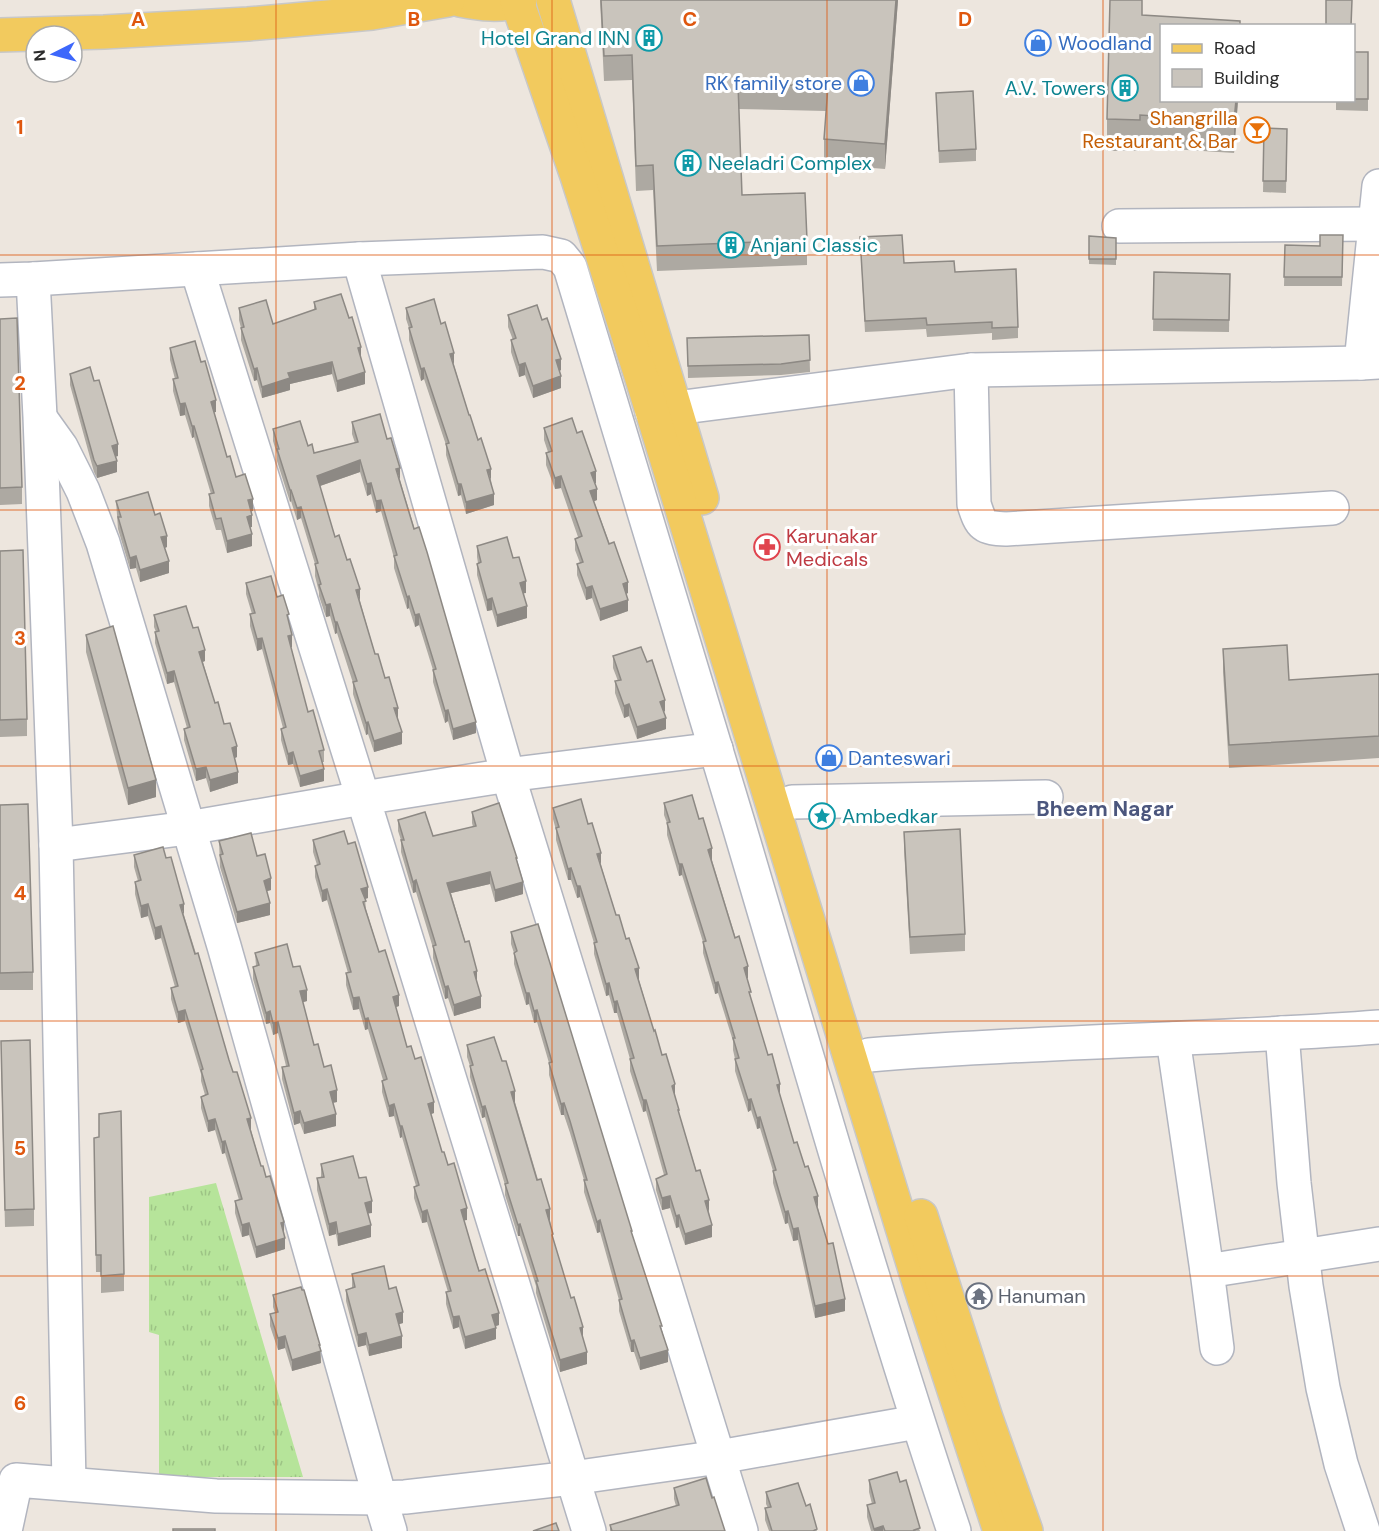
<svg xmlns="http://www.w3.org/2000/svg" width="1379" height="1531" viewBox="0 0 1379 1531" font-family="'DM Sans',sans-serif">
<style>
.grass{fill:url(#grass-tufts)}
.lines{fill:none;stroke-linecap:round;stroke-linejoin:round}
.minor-casing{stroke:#b2b5bf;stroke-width:36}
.major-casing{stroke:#c8c8c8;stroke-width:36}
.minor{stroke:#fff;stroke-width:33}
.major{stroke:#f2ca5e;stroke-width:33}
.wall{fill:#ada9a2}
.shaded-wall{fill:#8d8984}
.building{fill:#c9c4bc;stroke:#8d8984;stroke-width:1.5}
.grid{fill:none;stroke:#df570e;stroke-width:1.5;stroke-opacity:0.55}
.labels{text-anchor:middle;stroke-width:6;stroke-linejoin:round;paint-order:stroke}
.culture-label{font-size:20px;fill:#0d838f;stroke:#fff;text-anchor:start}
.shop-label{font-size:20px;fill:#366cbe;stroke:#fff;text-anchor:start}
.food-label{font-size:20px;fill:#c56008;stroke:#fff;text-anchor:end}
.health-label{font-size:20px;fill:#be3a42;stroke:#fff;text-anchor:start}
.worship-label{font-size:20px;fill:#5b616d;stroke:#fff;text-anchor:start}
.neighbourhood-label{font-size:21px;font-weight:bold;fill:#4b567d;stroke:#fff}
.grid-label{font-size:20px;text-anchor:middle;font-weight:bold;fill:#df570e;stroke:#fff;stroke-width:6;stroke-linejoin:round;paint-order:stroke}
</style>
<defs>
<pattern id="grass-tufts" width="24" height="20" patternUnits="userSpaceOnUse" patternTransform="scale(1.5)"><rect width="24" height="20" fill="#b6e49a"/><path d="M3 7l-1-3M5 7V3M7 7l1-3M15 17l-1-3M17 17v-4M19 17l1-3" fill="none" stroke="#9dc485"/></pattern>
</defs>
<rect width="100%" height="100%" fill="#ede6de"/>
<path class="grass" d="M 216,1183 L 303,1477 L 159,1477 L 159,1335 L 149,1332 L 149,1197 Z"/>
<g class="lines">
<g class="minor-casing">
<g id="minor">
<path d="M 1379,186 L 1361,363 L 1379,362"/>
<path d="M 1119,226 L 1375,224"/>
<path d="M 359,259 L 508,775 L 741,1531"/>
<path d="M 33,279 L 40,417 L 56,845 L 69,1484"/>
<path d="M 0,280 L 33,279 L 359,259 L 543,252 L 561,256 L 570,267 C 626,453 684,639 739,826 C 809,1062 876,1298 954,1531"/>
<path d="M 971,370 L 974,504 C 981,526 983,528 1006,529 L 1332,508"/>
<path d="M 652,412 L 676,408 L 971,370 L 1361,363"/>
<path d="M 41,419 L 61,447 L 83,491 L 103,543 L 224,946 L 380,1498 L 390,1531"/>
<path d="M 792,802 L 1046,797"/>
<path d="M 56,845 L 188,828 L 363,798 L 197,269"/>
<path d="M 1282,1033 L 1294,1183 L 1306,1286 L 1323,1388 L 1341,1464 L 1363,1531"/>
<path d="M 1173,1039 L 1207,1271 L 1217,1348"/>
<path d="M 869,1055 C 1039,1041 1209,1040 1379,1027"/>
<path d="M 1207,1271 L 1379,1244"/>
<path d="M 5,1531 L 16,1480 L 216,1496 L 380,1498 L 405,1497 L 572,1478 L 719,1457 L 917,1422"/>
<path d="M 589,1531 L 363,798 L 508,775 L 716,749"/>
</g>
</g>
<g class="major-casing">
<g id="major">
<path d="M 460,0 C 481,4 500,7 520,0"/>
<path d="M 553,0 L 702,498"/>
<path d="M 517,1 L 577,176 L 643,382 L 921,1289 L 1000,1531"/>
<path d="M 0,35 L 104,32 L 248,24 L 372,13 L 448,0"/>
<path d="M 921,1216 L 986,1418 L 1026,1531"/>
</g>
</g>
<use href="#minor" class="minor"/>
<use href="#major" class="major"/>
</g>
<g class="wall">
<path d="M 600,0 L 898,0 L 885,169 L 824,164 L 824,139 L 826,111 L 739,109 L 742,195 L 807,240 L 807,265 L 657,271 L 653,190 L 636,191 L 632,80 L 604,81 Z"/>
<path d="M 1142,15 L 1161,100 L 1238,100 L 1234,153 L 1140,147 L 1140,151 L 1107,151 L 1107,119 Z"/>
<path d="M 1353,52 L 1368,52 L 1368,111 L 1336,110 L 1336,100 L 1353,100 Z"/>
<path d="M 936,93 L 976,149 L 976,161 L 939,163 Z"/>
<path d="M 1264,128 L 1287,129 L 1286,193 L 1263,192 Z"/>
<path d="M 1343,235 L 1342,286 L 1284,286 L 1285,245 L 1320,246 Z"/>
<path d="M 1089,236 L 1116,238 L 1116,265 L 1089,264 Z"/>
<path d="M 860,237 L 904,263 L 955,272 L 1018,327 L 1018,338 L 992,340 L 992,333 L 927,337 L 926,329 L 865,332 Z"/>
<path d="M 1154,272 L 1230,274 L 1229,332 L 1153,331 Z"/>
<path d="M 314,302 L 361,359 L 365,384 L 337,392 L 332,374 L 290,384 L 290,390 L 262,398 L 257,380 L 254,381 L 241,340 L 241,328 L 239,320 L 239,308 L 273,324 L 314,310 Z"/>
<path d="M 406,308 L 454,365 L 469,415 L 491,480 L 494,505 L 466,514 L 461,495 L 458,496 L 446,455 L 446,445 L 424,379 L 421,381 L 409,340 L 409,328 L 406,319 Z"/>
<path d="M 508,315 L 561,370 L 560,371 L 561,388 L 533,398 L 525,375 L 519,377 L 511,352 L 511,340 L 513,340 L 508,327 Z"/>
<path d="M 0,319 L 22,487 L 22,504 L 0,505 Z"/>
<path d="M 809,335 L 810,372 L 781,375 L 688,378 L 687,338 Z"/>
<path d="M 170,348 L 216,412 L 214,412 L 227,457 L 253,511 L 251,511 L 252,527 L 250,527 L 252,546 L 227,553 L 221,530 L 216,530 L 209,506 L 209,494 L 211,494 L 194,437 L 192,438 L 185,415 L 180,416 L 173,391 L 173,379 L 175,379 L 170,360 Z"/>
<path d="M 70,374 L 118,456 L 115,457 L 117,472 L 97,478 L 94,472 L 70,385 Z"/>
<path d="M 352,422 L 400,480 L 476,733 L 453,740 L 448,721 L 445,723 L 433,682 L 433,670 L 419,625 L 415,627 L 409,608 L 407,609 L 394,568 L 394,558 L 381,511 L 376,513 L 371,494 L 367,496 L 360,472 L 320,486 L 335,537 L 360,601 L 375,654 L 398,719 L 402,744 L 374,752 L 368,734 L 366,735 L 353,694 L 353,683 L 337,633 L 335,634 L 330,616 L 326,617 L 319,596 L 319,592 L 315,576 L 315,564 L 301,518 L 297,520 L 291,501 L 290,502 L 277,461 L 277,454 L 273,441 L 273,429 L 308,446 L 314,453 L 355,443 L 352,434 Z"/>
<path d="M 544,428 L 596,483 L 595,483 L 597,500 L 594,501 L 628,593 L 626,594 L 628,611 L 600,621 L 592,598 L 586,600 L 577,575 L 577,564 L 580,563 L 575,550 L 575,539 L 578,537 L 561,488 L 555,489 L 546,465 L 546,453 L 548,452 L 544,440 Z"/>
<path d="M 116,501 L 155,515 L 167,547 L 165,548 L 169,573 L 140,582 L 136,568 L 130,569 L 118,529 Z"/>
<path d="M 477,546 L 513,558 L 526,593 L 524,593 L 527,618 L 497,627 L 492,610 L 487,611 L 477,575 L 477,564 L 478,563 L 477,557 Z"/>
<path d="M 0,551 L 27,719 L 27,736 L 0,737 Z"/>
<path d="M 246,583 L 277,597 L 289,624 L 292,647 L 291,647 L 308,712 L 324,750 L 324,762 L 322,762 L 324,781 L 300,787 L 293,764 L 288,765 L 281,740 L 281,729 L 283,728 L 262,649 L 257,651 L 250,626 L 250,614 L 252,614 L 246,594 Z"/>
<path d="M 154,615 L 193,628 L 205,661 L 203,662 L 215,703 L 224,724 L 237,757 L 235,758 L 238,783 L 210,792 L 206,778 L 196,781 L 184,740 L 184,729 L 187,728 L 174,682 L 167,684 L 155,643 L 155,632 L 156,632 L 154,627 Z"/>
<path d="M 86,635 L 156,797 L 128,805 L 86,652 Z"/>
<path d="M 1223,649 L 1289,680 L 1379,674 L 1379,758 L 1229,768 L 1223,672 Z"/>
<path d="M 613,656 L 665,711 L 664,712 L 666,729 L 637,739 L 629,716 L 624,718 L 615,693 L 615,681 L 618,681 L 613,668 Z"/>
<path d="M 664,803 L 712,860 L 748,978 L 747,978 L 751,999 L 794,1143 L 818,1208 L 845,1311 L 815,1318 L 798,1240 L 793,1241 L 788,1223 L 785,1224 L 773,1183 L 773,1171 L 760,1128 L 757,1129 L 751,1110 L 748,1112 L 735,1071 L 735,1059 L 733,1050 L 733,1041 L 718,993 L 715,994 L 703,953 L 703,942 L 682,875 L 679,876 L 667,835 L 667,823 L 664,815 Z"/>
<path d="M 0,805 L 33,972 L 33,990 L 0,990 Z"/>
<path d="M 553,808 L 601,865 L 616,915 L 639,980 L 654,1031 L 675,1096 L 679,1114 L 709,1212 L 712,1237 L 685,1245 L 679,1227 L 676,1228 L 670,1208 L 662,1210 L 656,1190 L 656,1179 L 664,1175 L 646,1111 L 643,1112 L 630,1071 L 630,1059 L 617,1013 L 614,1013 L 609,995 L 606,996 L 594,954 L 594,943 L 580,897 L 577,898 L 571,880 L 568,880 L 556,840 L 556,830 L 553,819 Z"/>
<path d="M 472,812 L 517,864 L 523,894 L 495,902 L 490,884 L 451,893 L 477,982 L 481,1008 L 454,1016 L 448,998 L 445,999 L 433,958 L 433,948 L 416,892 L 413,893 L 401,852 L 401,840 L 398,831 L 398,820 L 433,836 L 473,827 L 472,823 Z"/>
<path d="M 904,832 L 965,934 L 965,951 L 910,954 L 904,849 Z"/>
<path d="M 313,840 L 348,844 L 368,898 L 365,899 L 366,909 L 379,952 L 399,1006 L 396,1007 L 407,1047 L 434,1113 L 431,1114 L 442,1152 L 467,1220 L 464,1220 L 475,1258 L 499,1325 L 496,1326 L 496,1339 L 465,1349 L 459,1327 L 453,1329 L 446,1304 L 446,1292 L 448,1292 L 427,1222 L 422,1223 L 414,1198 L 414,1187 L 416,1186 L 402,1137 L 400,1138 L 394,1116 L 389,1117 L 382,1092 L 382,1081 L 383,1080 L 368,1029 L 365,1030 L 359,1009 L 353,1010 L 346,985 L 346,973 L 348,973 L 327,900 L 322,902 L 315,877 L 315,866 L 317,865 L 313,852 Z"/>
<path d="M 219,841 L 257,856 L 271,890 L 266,891 L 270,915 L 237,923 L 220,867 Z"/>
<path d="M 134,855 L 184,915 L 251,1130 L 261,1166 L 284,1234 L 285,1249 L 256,1258 L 249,1235 L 242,1237 L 235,1213 L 235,1201 L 239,1200 L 225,1153 L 222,1154 L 215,1130 L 208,1132 L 201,1108 L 201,1097 L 205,1095 L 201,1081 L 201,1074 L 185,1021 L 178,1023 L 171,999 L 171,988 L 175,987 L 161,938 L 155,940 L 148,916 L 141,918 L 135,894 L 135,882 L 138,881 L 134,867 Z"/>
<path d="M 511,932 L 632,1236 L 662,1330 L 668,1362 L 640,1370 L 634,1352 L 631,1352 L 619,1311 L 619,1300 L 600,1232 L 597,1233 L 584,1192 L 584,1180 L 570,1133 L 564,1115 L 561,1115 L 549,1075 L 549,1063 L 537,1022 L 534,1023 L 529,1004 L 526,1005 L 514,964 L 514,953 L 511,944 Z"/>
<path d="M 255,953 L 293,967 L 307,1001 L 303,1002 L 314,1045 L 337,1102 L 333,1103 L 336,1126 L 304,1134 L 300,1123 L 294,1125 L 282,1079 L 282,1067 L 286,1066 L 278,1033 L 273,1035 L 270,1023 L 266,1024 L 253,979 L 253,967 L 256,966 Z"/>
<path d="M 467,1045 L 515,1102 L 550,1220 L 553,1238 L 583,1338 L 587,1364 L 560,1372 L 536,1293 L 536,1286 L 520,1236 L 518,1236 L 505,1195 L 505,1185 L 485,1117 L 482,1118 L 470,1077 L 470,1066 L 467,1057 Z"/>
<path d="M 1,1058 L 34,1209 L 34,1226 L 5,1227 Z"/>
<path d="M 94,1155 L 124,1274 L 124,1291 L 101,1293 L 101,1272 L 96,1272 Z"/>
<path d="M 321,1164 L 359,1178 L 372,1213 L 368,1213 L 371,1237 L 338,1246 L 336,1234 L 329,1236 L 317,1190 L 317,1178 L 321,1177 Z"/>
<path d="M 352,1274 L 389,1289 L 403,1323 L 399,1324 L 402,1348 L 369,1356 L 366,1345 L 358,1347 L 346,1301 L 346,1290 L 352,1288 Z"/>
<path d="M 273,1295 L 320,1349 L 321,1363 L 292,1371 L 285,1348 L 278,1350 L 270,1326 L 270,1314 L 275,1313 L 273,1307 Z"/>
<path d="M 869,1480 L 900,1482 L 920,1531 L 871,1531 L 867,1517 L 867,1505 L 872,1504 L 869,1492 Z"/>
<path d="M 674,1488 L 712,1498 L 725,1531 L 610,1531 L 610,1525 L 676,1506 L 674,1499 Z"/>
<path d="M 766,1492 L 806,1506 L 817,1531 L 769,1531 L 765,1520 L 765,1508 L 768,1508 L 766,1504 Z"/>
</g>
<g class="shaded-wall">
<path d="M 896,0 L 898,0 L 885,169 L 885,144 Z"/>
<path d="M 1236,100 L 1238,100 L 1234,153 L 1234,121 Z"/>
<path d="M 361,347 L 361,359 L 358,360 L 358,348 Z"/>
<path d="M 454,353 L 454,365 L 450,354 Z"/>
<path d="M 561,359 L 561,370 L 556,372 L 556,360 Z"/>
<path d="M 332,362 L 332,374 L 290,384 L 290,390 L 262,398 L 262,387 L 288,373 Z"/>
<path d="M 525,363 L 525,375 L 519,377 L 519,365 Z"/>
<path d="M 257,368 L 257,380 L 254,381 L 254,369 Z"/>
<path d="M 424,368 L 424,379 L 421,381 L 421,369 Z"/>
<path d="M 365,372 L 365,384 L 337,392 L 337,381 Z"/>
<path d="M 561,376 L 561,388 L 533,398 L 533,386 Z"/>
<path d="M 216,400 L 216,412 L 211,413 L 211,402 Z"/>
<path d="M 185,403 L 185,415 L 180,416 L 180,404 Z"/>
<path d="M 192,426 L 194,426 L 194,437 L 192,438 Z"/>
<path d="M 118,444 L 118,456 L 112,457 L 112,446 Z"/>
<path d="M 360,460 L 360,472 L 317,487 L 317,476 Z"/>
<path d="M 117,461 L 117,472 L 97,478 L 97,466 Z"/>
<path d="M 400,468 L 400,480 L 396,469 Z"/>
<path d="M 491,469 L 491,480 L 487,470 Z"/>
<path d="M 596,471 L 596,483 L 591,485 L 591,473 Z"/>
<path d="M 561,476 L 561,488 L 555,489 L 555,478 Z"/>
<path d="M 371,483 L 371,494 L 367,496 L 367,484 Z"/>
<path d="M 458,484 L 461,484 L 461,495 L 458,496 Z"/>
<path d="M 597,489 L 597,500 L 590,503 L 590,491 Z"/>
<path d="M 290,490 L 291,490 L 291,501 L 290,502 Z"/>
<path d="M 494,494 L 494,505 L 466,514 L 466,502 Z"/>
<path d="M 253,499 L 253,511 L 248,512 L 248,500 Z"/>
<path d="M 381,500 L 381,511 L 376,513 L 376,501 Z"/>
<path d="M 301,507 L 301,518 L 297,520 L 297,508 Z"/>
<path d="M 252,515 L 252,527 L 247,528 L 247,517 Z"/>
<path d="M 252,534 L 252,546 L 227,553 L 227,541 Z"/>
<path d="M 167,536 L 167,547 L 161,549 L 161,537 Z"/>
<path d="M 136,556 L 136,568 L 130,569 L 130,558 Z"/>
<path d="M 169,561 L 169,573 L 140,582 L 140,570 Z"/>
<path d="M 526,581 L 526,593 L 520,594 L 520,583 Z"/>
<path d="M 628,582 L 628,593 L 623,595 L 623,584 Z"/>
<path d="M 592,586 L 592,598 L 586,600 L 586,588 Z"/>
<path d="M 360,589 L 360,601 L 356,590 Z"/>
<path d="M 409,596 L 409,608 L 407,609 L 407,597 Z"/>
<path d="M 492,598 L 492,610 L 487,611 L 487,600 Z"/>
<path d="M 628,600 L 628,611 L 600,621 L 600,609 Z"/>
<path d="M 330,604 L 330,616 L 326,617 L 326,605 Z"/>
<path d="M 527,606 L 527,618 L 497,627 L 497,615 Z"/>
<path d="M 419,614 L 419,625 L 415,627 L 415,615 Z"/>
<path d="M 335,622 L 337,622 L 337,633 L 335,634 Z"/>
<path d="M 292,635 L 292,647 L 288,648 L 288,636 Z"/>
<path d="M 262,638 L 262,649 L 257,651 L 257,639 Z"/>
<path d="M 205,650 L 205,661 L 199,663 L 199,652 Z"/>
<path d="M 174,671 L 174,682 L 167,684 L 167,673 Z"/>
<path d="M 665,700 L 665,711 L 660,713 L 660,702 Z"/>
<path d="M 629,704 L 629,716 L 624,718 L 624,706 Z"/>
<path d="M 394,708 L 398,708 L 398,719 Z"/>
<path d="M 448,710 L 448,721 L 445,723 L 445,711 Z"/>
<path d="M 666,718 L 666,729 L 637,739 L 637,727 Z"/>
<path d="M 368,722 L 368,734 L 366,735 L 366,723 Z"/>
<path d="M 476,722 L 476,733 L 453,740 L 453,729 Z"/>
<path d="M 402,732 L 402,744 L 374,752 L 374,741 Z"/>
<path d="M 237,746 L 237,757 L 232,759 L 232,748 Z"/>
<path d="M 293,752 L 293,764 L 288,765 L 288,754 Z"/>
<path d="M 206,767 L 206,778 L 196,781 L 196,769 Z"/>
<path d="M 324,769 L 324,781 L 300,787 L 300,776 Z"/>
<path d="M 238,772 L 238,783 L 210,792 L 210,780 Z"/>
<path d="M 156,780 L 156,797 L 128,805 L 128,788 Z"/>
<path d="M 712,848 L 712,860 L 708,861 L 708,850 Z"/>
<path d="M 601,853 L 601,865 L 597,854 Z"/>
<path d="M 679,864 L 682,864 L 682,875 L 679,876 Z"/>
<path d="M 571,868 L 571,880 L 568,880 L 568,869 Z"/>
<path d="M 490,872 L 490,884 L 447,894 L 447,883 Z"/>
<path d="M 271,878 L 271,890 L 264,892 L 264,881 Z"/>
<path d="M 416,880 L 416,892 L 413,893 L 413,882 Z"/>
<path d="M 523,882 L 523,894 L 495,902 L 495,890 Z"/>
<path d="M 577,886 L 580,886 L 580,897 L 577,898 Z"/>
<path d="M 368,887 L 368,898 L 361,900 L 361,889 Z"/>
<path d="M 327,889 L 327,900 L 322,902 L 322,891 Z"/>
<path d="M 270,903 L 270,915 L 237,923 L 237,912 Z"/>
<path d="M 148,904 L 148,916 L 141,918 L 141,906 Z"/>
<path d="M 184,904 L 184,915 L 180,905 Z"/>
<path d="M 161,926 L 161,938 L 155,940 L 155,928 Z"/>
<path d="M 748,966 L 748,978 L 744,979 L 744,968 Z"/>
<path d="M 639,968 L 639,980 L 635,981 L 635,969 Z"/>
<path d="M 477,971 L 477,982 L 474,984 L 474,972 Z"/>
<path d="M 718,982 L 718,993 L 715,994 L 715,983 Z"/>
<path d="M 609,983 L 609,995 L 606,996 L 606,984 Z"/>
<path d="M 448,986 L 448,998 L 445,999 L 445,987 Z"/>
<path d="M 307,990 L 307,1001 L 300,1003 L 300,991 Z"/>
<path d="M 526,993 L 529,993 L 529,1004 L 526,1005 Z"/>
<path d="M 399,995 L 399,1006 L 393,1008 L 393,997 Z"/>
<path d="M 481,996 L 481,1008 L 454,1016 L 454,1005 Z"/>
<path d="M 359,997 L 359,1009 L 353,1010 L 353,998 Z"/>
<path d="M 617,1001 L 617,1013 L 614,1013 L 614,1002 Z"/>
<path d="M 185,1010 L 185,1021 L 178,1023 L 178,1012 Z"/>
<path d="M 537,1010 L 537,1022 L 534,1023 L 534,1011 Z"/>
<path d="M 270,1011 L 270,1023 L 266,1024 L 266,1013 Z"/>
<path d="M 368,1018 L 368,1029 L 365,1030 L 365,1019 Z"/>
<path d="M 278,1022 L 278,1033 L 273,1035 L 273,1023 Z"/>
<path d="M 675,1084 L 675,1096 L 672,1097 L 672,1086 Z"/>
<path d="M 780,1084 L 780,1096 L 777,1096 L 777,1085 Z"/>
<path d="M 337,1090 L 337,1102 L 330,1103 L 330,1092 Z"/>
<path d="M 515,1091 L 515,1102 L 511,1104 L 511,1092 Z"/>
<path d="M 751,1099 L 751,1110 L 748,1112 L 748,1100 Z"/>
<path d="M 643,1100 L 646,1100 L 646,1111 L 643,1112 Z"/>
<path d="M 434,1102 L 434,1113 L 428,1115 L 428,1104 Z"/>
<path d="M 564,1103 L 564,1115 L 561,1115 L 561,1104 Z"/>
<path d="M 394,1104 L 394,1116 L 389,1117 L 389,1106 Z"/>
<path d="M 485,1106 L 485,1117 L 482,1118 L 482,1107 Z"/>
<path d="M 300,1111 L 300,1123 L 294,1125 L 294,1113 Z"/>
<path d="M 336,1114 L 336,1126 L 304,1134 L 304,1123 Z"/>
<path d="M 760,1117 L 760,1128 L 757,1129 L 757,1118 Z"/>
<path d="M 251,1118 L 251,1130 L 247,1131 L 247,1119 Z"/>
<path d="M 215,1119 L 215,1130 L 208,1132 L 208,1121 Z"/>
<path d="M 400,1126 L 402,1126 L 402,1137 L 400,1138 Z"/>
<path d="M 225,1141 L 225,1153 L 222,1154 L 222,1142 Z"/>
<path d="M 670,1196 L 670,1208 L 662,1210 L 662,1198 Z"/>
<path d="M 818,1196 L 818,1208 L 814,1197 Z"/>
<path d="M 709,1200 L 709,1212 L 705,1201 Z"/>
<path d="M 372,1201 L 372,1213 L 365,1214 L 365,1203 Z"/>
<path d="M 467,1208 L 467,1220 L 461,1221 L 461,1210 Z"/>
<path d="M 550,1209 L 550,1220 L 546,1222 L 546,1210 Z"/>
<path d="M 427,1210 L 427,1222 L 422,1223 L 422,1212 Z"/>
<path d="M 788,1211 L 788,1223 L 785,1224 L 785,1212 Z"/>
<path d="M 679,1215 L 679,1227 L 676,1228 L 676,1216 Z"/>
<path d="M 600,1220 L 600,1232 L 597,1233 L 597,1222 Z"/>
<path d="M 284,1222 L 284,1234 L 281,1223 Z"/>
<path d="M 336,1222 L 336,1234 L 329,1236 L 329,1224 Z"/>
<path d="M 249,1223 L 249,1235 L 242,1237 L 242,1225 Z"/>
<path d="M 520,1224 L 520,1236 L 518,1236 L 518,1225 Z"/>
<path d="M 371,1225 L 371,1237 L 338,1246 L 338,1234 Z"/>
<path d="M 712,1225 L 712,1237 L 685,1245 L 685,1234 Z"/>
<path d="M 798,1228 L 798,1240 L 793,1241 L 793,1229 Z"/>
<path d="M 285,1238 L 285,1249 L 256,1258 L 256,1247 Z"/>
<path d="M 845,1299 L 845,1311 L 815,1318 L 815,1306 Z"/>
<path d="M 403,1312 L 403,1323 L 396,1325 L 396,1314 Z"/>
<path d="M 499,1313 L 499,1325 L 492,1327 L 492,1315 Z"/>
<path d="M 459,1316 L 459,1327 L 453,1329 L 453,1317 Z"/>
<path d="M 583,1327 L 583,1338 L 580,1340 L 580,1328 Z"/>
<path d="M 496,1328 L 496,1339 L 465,1349 L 465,1337 Z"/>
<path d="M 366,1333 L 366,1345 L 358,1347 L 358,1335 Z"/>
<path d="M 285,1336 L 285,1348 L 278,1350 L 278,1338 Z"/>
<path d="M 402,1336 L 402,1348 L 369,1356 L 369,1345 Z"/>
<path d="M 634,1340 L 634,1352 L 631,1352 L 631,1341 Z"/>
<path d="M 320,1345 L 321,1363 L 292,1371 L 292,1360 Z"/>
<path d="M 668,1350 L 668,1362 L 640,1370 L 640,1358 Z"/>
<path d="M 587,1352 L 587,1364 L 560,1372 L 560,1360 Z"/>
<path d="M 883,1526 L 883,1531 L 874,1531 L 874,1529 Z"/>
</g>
<g class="building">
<path d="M 601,0 L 896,0 L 885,144 L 824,139 L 828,86 L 738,84 L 742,195 L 805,193 L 807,240 L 657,246 L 653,165 L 636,166 L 632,55 L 604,56 Z"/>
<path d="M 1110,0 L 1142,0 L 1142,15 L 1240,21 L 1240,26 L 1161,26 L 1161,100 L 1236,100 L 1234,121 L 1140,115 L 1140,120 L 1107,119 Z"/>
<path d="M 1326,0 L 1352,0 L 1351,26 L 1326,26 Z"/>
<rect x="1353" y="52" width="15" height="47"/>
<path d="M 973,91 L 976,149 L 939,151 L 936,93 Z"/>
<path d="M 1264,128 L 1287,129 L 1286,181 L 1263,181 Z"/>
<path d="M 902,235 L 904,263 L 954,261 L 955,272 L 1016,269 L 1018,327 L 992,328 L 992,322 L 927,325 L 926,318 L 865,321 L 860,237 Z"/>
<path d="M 1320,235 L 1343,235 L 1342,277 L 1284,277 L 1285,245 L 1320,246 Z"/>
<path d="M 1089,236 L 1116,238 L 1116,259 L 1089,259 Z"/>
<path d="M 1154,272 L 1230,274 L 1229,320 L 1153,319 Z"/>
<path d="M 341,294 L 349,318 L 352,317 L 361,347 L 358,348 L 365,372 L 337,381 L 332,362 L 288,373 L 290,378 L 262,387 L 257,368 L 254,369 L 241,328 L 244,327 L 239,308 L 266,300 L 273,324 L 316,309 L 314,302 Z"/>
<path d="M 434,299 L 441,324 L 445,322 L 454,353 L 450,354 L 469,415 L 470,415 L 478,440 L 481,438 L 491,469 L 487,470 L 494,494 L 466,502 L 461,484 L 458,484 L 446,444 L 449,443 L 424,368 L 421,369 L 409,328 L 412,327 L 406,308 Z"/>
<path d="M 537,305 L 542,320 L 547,318 L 561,359 L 556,360 L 561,376 L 533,386 L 525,363 L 519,365 L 511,340 L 516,338 L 508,315 Z"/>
<path d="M 17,318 L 22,487 L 0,488 L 0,319 Z"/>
<path d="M 809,335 L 810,360 L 781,364 L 688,366 L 687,338 Z"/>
<path d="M 195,341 L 201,362 L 205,361 L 216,400 L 211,402 L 227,457 L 230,456 L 236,477 L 245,474 L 253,499 L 248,500 L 252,515 L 247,517 L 252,534 L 227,541 L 221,518 L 216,519 L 209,494 L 214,493 L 194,426 L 192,426 L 185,403 L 180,404 L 173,379 L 178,378 L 170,348 Z"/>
<path d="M 90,367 L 94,381 L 99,380 L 118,444 L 112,446 L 117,461 L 97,466 L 94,460 L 70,374 Z"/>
<path d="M 380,414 L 387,439 L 391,438 L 400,468 L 396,469 L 414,529 L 419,527 L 427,552 L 476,722 L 453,729 L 448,710 L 445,711 L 433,670 L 436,669 L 419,614 L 415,615 L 409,596 L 407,597 L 394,556 L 397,555 L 381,500 L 376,501 L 371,483 L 367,484 L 360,460 L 317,476 L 335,537 L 339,535 L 347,560 L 350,559 L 360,589 L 356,590 L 375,654 L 378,654 L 385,678 L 389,677 L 398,708 L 394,708 L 402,732 L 374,741 L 368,722 L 366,723 L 353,682 L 357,681 L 337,622 L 335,622 L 330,604 L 326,605 L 319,585 L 321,584 L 315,564 L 318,563 L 301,507 L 297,508 L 291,490 L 290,490 L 277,449 L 279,449 L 273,429 L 300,421 L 308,446 L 312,444 L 314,453 L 358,442 L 352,422 Z"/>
<path d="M 572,418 L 577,433 L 582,431 L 596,471 L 591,473 L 597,489 L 590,491 L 609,544 L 614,542 L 628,582 L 623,584 L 628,600 L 600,609 L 592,586 L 586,588 L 577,564 L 583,562 L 575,539 L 582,536 L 561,476 L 555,478 L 546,453 L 552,451 L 544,428 Z"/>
<path d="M 148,492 L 155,515 L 160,513 L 167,536 L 161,537 L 169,561 L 140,570 L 136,556 L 130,558 L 118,517 L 121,517 L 116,501 Z"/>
<path d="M 507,537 L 513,558 L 519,557 L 526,581 L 520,583 L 527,606 L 497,615 L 492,598 L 487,600 L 477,564 L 481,562 L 477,546 Z"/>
<path d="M 23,550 L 27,719 L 0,720 L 0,551 Z"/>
<path d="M 271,576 L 277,597 L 283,595 L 289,614 L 287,615 L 292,635 L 288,636 L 308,712 L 313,710 L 324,750 L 319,751 L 324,769 L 300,776 L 293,752 L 288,754 L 281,729 L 286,727 L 262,638 L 257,639 L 250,614 L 255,613 L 246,583 Z"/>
<path d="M 186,606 L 193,628 L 198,627 L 205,650 L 199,652 L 215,703 L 218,702 L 224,724 L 230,723 L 237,746 L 232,748 L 238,772 L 210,780 L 206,767 L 196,769 L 184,729 L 190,727 L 174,671 L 167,673 L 155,632 L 159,631 L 154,615 Z"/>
<path d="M 113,626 L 156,780 L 128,788 L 86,635 Z"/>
<path d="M 1287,645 L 1289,680 L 1379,674 L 1379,736 L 1229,745 L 1223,649 Z"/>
<path d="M 641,647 L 647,662 L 652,660 L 665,700 L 660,702 L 666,718 L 637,727 L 629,704 L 624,706 L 615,681 L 621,680 L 613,656 Z"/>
<path d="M 692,795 L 699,819 L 703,818 L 712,848 L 708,850 L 735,938 L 739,936 L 748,966 L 744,968 L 751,992 L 749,992 L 768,1055 L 772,1054 L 780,1084 L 777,1085 L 794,1143 L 797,1142 L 805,1167 L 808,1166 L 818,1196 L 814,1197 L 828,1244 L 833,1243 L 845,1299 L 815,1306 L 798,1228 L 793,1229 L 788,1211 L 785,1212 L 773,1171 L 776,1170 L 760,1117 L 757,1118 L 751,1099 L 748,1100 L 735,1059 L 739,1058 L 733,1038 L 735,1038 L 718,982 L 715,983 L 703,942 L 706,941 L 682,864 L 679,864 L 667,823 L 670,822 L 664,803 Z"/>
<path d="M 581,799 L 588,824 L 592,823 L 601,853 L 597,854 L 616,915 L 619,915 L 626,939 L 629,938 L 639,968 L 635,969 L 654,1031 L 655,1030 L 662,1055 L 666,1054 L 675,1084 L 672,1086 L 679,1110 L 678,1110 L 696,1171 L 700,1170 L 709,1200 L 705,1201 L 712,1225 L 685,1234 L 679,1215 L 676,1216 L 670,1196 L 662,1198 L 656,1179 L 667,1174 L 646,1100 L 643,1100 L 630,1059 L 634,1058 L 617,1001 L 614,1002 L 609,983 L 606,984 L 594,943 L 597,942 L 580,886 L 577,886 L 571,868 L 568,869 L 556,828 L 559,827 L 553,808 Z"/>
<path d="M 499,803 L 517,858 L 516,858 L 523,882 L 495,890 L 490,872 L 447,883 L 465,942 L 469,941 L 477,971 L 474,972 L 481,996 L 454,1005 L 448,986 L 445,987 L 433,946 L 436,945 L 416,880 L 413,882 L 401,840 L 404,840 L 398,820 L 425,812 L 433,836 L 476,826 L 472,812 Z"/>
<path d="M 28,804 L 33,972 L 0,973 L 0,805 Z"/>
<path d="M 960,829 L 965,934 L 910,937 L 904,832 Z"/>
<path d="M 344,831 L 348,844 L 355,842 L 368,887 L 361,889 L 366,901 L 363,902 L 379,952 L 385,950 L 399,995 L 393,997 L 407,1047 L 411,1046 L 415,1059 L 421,1057 L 434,1102 L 428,1104 L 442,1152 L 444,1152 L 448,1165 L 454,1163 L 467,1208 L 461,1210 L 475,1258 L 479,1271 L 485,1269 L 499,1313 L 492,1315 L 496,1328 L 465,1337 L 459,1316 L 453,1317 L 446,1292 L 451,1291 L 427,1210 L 422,1212 L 414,1187 L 419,1185 L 402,1126 L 400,1126 L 394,1104 L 389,1106 L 382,1081 L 387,1079 L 368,1018 L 365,1019 L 359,997 L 353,998 L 346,973 L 351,972 L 327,889 L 322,891 L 315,866 L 320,864 L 313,840 Z"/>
<path d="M 251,833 L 257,856 L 265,854 L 271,878 L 264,881 L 270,903 L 237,912 L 220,855 L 223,854 L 219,841 Z"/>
<path d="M 163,847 L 166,858 L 171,857 L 184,904 L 180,905 L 195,954 L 198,953 L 229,1060 L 233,1072 L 237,1072 L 251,1118 L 247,1119 L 261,1166 L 263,1166 L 266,1177 L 270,1176 L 284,1222 L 281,1223 L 285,1238 L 256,1247 L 249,1223 L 242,1225 L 235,1201 L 242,1199 L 225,1141 L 222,1142 L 215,1119 L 208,1121 L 201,1097 L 208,1094 L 201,1070 L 203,1069 L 185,1010 L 178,1012 L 171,988 L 178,986 L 161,926 L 155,928 L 148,904 L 141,906 L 135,882 L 141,880 L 134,855 Z"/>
<path d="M 538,924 L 632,1231 L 631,1231 L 662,1326 L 660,1326 L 668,1350 L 640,1358 L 634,1340 L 631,1341 L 619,1300 L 622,1299 L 600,1220 L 597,1222 L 584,1180 L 587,1180 L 570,1121 L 564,1103 L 561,1104 L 549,1063 L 552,1062 L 537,1010 L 534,1011 L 529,993 L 526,993 L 514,953 L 517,951 L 511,932 Z"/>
<path d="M 287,944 L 293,967 L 300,966 L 307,990 L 300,991 L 314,1045 L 318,1044 L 324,1067 L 331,1065 L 337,1090 L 330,1092 L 336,1114 L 304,1123 L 300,1111 L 294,1113 L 282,1067 L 289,1066 L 278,1022 L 273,1023 L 270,1011 L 266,1013 L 253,967 L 259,965 L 255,953 Z"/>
<path d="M 494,1037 L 502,1061 L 506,1061 L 515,1091 L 511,1092 L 537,1180 L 541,1179 L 550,1209 L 546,1210 L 553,1234 L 552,1235 L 571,1298 L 574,1297 L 583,1327 L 580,1328 L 587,1352 L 560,1360 L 536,1281 L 538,1281 L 520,1224 L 518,1225 L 505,1184 L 508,1183 L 485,1106 L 482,1107 L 470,1066 L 473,1065 L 467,1045 Z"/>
<path d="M 30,1040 L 34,1209 L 5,1210 L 1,1041 Z"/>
<path d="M 121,1111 L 124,1274 L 101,1276 L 101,1255 L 96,1255 L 94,1138 L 99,1137 L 99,1114 Z"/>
<path d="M 353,1156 L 359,1178 L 366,1177 L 372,1201 L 365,1203 L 371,1225 L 338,1234 L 336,1222 L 329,1224 L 317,1178 L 324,1177 L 321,1164 Z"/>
<path d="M 384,1266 L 389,1289 L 396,1287 L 403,1312 L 396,1314 L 402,1336 L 369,1345 L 366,1333 L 358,1335 L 346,1290 L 355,1287 L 352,1274 Z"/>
<path d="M 301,1287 L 302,1290 L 304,1290 L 320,1345 L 319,1345 L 321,1351 L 292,1360 L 285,1336 L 278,1338 L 270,1314 L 278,1312 L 273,1295 Z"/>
<path d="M 897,1472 L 900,1482 L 906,1480 L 920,1528 L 914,1530 L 915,1531 L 885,1531 L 883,1526 L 874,1529 L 867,1505 L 875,1503 L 869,1480 Z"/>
<path d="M 706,1478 L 712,1498 L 714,1497 L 725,1531 L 612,1531 L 610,1525 L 679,1505 L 674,1488 Z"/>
<path d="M 798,1483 L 806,1506 L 810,1504 L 817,1529 L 813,1531 L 772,1531 L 765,1508 L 771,1507 L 766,1492 Z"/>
<path d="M 556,1523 L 559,1531 L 533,1531 Z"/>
<rect x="173" y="1529" width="42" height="2"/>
</g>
<path class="grid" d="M 276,0 L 276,1531M 552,0 L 552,1531M 827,0 L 827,1531M 1103,0 L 1103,1531M 0,255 L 1379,255M 0,510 L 1379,510M 0,766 L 1379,766M 0,1021 L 1379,1021M 0,1276 L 1379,1276"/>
<defs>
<g id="building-ring" transform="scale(1.35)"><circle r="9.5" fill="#fff" stroke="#0f9aa8" stroke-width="1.5"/><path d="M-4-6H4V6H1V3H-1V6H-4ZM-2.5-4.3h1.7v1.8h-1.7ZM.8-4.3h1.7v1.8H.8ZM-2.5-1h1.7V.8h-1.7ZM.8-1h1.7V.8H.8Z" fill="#0f9aa8"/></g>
<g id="shop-ring" transform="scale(1.35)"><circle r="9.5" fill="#fff" stroke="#3f7fe0" stroke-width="1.5"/><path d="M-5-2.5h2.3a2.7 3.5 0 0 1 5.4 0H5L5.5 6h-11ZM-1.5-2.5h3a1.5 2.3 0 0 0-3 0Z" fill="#3f7fe0"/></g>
<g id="bar-ring" transform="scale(1.35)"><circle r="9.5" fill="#fff" stroke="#e8710a" stroke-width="1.5"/><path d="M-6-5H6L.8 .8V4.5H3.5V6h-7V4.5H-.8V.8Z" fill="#e8710a"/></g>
<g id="pharmacy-ring" transform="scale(1.35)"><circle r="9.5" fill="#fff" stroke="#e0444e" stroke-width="1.5"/><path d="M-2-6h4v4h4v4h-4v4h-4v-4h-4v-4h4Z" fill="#e0444e"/></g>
<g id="sight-ring" transform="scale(1.35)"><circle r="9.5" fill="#fff" stroke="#0f9aa8" stroke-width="1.5"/><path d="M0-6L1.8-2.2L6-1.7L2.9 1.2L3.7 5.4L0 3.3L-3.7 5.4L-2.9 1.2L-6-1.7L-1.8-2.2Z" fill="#0f9aa8"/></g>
<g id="temple-ring" transform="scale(1.35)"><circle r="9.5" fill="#fff" stroke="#6b7280" stroke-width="1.5"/><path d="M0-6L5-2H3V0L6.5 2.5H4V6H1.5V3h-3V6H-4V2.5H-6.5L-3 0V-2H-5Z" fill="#6b7280"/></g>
</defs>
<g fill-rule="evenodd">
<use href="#building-ring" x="649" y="38"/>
<use href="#shop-ring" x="1038" y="43"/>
<use href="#shop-ring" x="861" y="83"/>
<use href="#building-ring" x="1125" y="88"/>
<use href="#bar-ring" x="1257" y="130"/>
<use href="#building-ring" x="688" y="163"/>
<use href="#building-ring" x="731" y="245"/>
<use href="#pharmacy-ring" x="767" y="547"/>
<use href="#shop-ring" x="829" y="758"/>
<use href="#sight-ring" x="822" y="816"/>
<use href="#temple-ring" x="979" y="1296"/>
</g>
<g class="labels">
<g class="culture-label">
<text x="630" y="45" text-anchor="end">Hotel Grand INN</text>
<text x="1106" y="95" text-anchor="end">A.V. Towers</text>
<text x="708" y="170">Neeladri Complex</text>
<text x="750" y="252">Anjani Classic</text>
<text x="842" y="823">Ambedkar</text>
</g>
<g class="shop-label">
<text x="1058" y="50">Woodland</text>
<text x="842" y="90" text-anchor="end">RK family store</text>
<text x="848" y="765">Danteswari</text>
</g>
<g class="food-label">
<text x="1238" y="125">Shangrilla<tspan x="1238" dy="23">Restaurant &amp; Bar</tspan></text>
</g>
<g class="health-label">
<text x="786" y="543">Karunakar<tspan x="786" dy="23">Medicals</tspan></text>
</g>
<g class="worship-label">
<text x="998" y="1303">Hanuman</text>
</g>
<g class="neighbourhood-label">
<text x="1105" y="816">Bheem Nagar</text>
</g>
</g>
<g class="grid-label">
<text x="138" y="26">A</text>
<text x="414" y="26">B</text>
<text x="690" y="26">C</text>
<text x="965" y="26">D</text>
<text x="20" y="134">1</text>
<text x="20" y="390">2</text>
<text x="20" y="645">3</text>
<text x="20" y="900">4</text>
<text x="20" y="1155">5</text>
<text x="20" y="1410">6</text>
</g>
<rect x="1160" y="24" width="195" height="78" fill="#ffffff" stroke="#ababab" stroke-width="1.5"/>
<rect x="1172" y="44" width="30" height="9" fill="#f2ca5e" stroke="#ababab" stroke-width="1.5"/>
<text x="1214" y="54" font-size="18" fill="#2c2c2c">Road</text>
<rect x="1172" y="69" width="30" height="18" fill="#c9c4bc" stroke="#ababab" stroke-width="1.5"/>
<text x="1214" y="84" font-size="18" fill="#2c2c2c">Building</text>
<g transform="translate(54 54) rotate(264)"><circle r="28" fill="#ffffff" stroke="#ababab" stroke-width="1.5"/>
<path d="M0-4.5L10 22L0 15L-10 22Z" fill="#3d67fb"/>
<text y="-9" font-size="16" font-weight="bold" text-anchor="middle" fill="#2c2c2c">N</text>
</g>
</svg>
